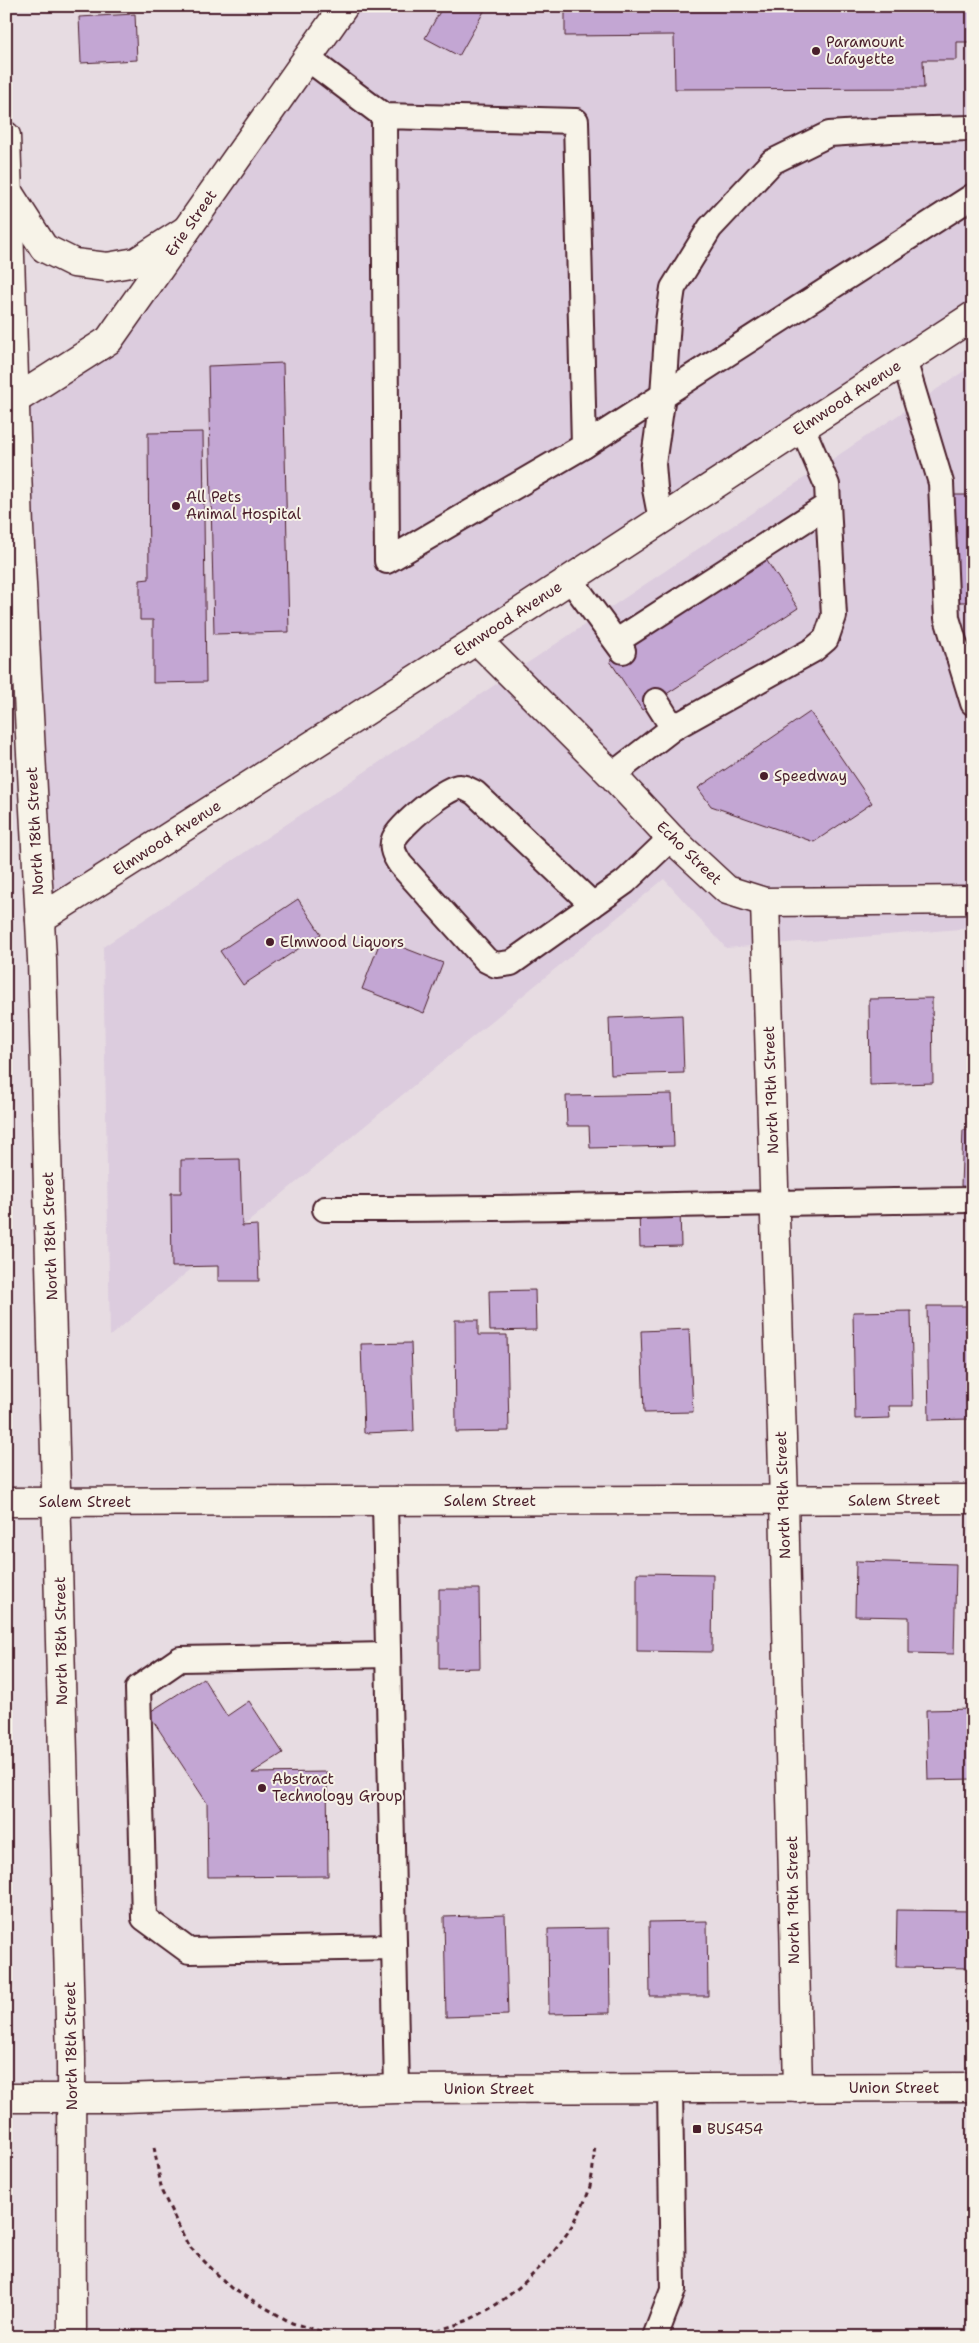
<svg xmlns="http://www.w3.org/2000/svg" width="979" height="2343" viewBox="0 0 979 2343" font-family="'Shantell Sans',sans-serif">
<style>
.built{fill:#dcccde}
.building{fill:#c3a6d3;stroke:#4a1f2b}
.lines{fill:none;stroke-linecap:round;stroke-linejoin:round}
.lane-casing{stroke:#4a1f2b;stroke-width:28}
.street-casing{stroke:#4a1f2b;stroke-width:31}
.secondary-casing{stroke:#4a1f2b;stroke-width:31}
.path{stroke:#4a1f2b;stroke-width:3;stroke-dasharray:5 4;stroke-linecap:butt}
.lane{stroke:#f7f3e8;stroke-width:24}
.street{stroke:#f7f3e8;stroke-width:28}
.secondary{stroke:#f7f3e8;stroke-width:28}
.poi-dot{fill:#4a1f2b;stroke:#f7f3e8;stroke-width:2}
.labels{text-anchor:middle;stroke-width:4;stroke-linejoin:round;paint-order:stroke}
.poi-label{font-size:15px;fill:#4a1f2b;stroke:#f7f3e8;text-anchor:start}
.street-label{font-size:15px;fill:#4a1f2b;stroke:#f7f3e8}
</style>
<rect width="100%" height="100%" fill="#e7dce2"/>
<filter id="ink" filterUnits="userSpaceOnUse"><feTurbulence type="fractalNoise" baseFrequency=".02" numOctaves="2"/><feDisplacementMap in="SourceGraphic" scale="10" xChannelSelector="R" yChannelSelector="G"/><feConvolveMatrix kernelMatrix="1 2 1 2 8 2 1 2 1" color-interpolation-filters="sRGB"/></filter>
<g filter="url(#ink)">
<g class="built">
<path d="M 344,6 L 973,6 L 973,316 L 40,919 L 15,400 L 109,340 Z"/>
<path d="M 973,365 L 973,928 L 726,948 L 664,879 L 110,1336 L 103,947 Z"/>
</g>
<g class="building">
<path d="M 443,6 L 487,6 L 459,56 L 425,38 Z"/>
<path d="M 565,6 L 973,6 L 973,42 L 957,42 L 957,60 L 923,60 L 924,88 L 675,89 L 674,35 L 565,36 Z"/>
<path d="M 135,14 L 137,60 L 81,63 L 79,17 Z"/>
<path d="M 283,363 L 289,632 L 214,634 L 208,366 Z"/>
<path d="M 203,432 L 206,682 L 153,683 L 153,620 L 140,620 L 140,580 L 149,579 L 148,433 Z"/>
<path d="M 953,495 L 973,495 L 973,602 L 956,602 Z"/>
<path d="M 765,558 L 798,608 L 642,710 L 610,661 Z"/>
<path d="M 810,712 L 872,803 L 814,842 L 711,806 L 698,788 Z"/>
<path d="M 298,899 L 321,934 L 243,985 L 220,951 Z"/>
<path d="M 381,939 L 443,963 L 424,1013 L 362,989 Z"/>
<path d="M 932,998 L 933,1083 L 870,1085 L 869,999 Z"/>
<path d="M 682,1015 L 684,1073 L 611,1075 L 609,1018 Z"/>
<path d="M 672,1094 L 674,1146 L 590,1148 L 589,1126 L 567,1126 L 566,1096 Z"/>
<path d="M 963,1130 L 973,1130 L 973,1187 L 961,1186 Z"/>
<path d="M 240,1159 L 242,1226 L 257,1225 L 259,1281 L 218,1281 L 218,1266 L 172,1267 L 171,1193 L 181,1193 L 181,1160 Z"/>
<path d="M 680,1209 L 681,1246 L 640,1247 L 639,1210 Z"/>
<path d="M 535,1290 L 536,1330 L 490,1331 L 489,1291 Z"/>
<path d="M 927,1306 L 973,1306 L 971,1419 L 929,1420 Z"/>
<path d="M 911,1311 L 913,1406 L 889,1406 L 890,1418 L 855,1419 L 853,1312 Z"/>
<path d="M 455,1320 L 478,1320 L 478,1335 L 507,1335 L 509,1431 L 456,1432 Z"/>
<path d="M 689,1329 L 693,1412 L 644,1413 L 641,1331 Z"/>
<path d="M 411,1343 L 414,1431 L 364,1433 L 361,1344 Z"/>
<path d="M 856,1561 L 956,1564 L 954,1654 L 909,1653 L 909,1617 L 855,1616 Z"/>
<path d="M 637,1573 L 713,1574 L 712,1652 L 637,1651 Z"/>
<path d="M 439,1589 L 479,1589 L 480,1668 L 439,1669 Z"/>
<path d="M 203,1678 L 227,1716 L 249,1701 L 283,1753 L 252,1773 L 327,1772 L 328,1876 L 208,1877 L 207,1803 L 148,1713 Z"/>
<path d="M 973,1709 L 973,1779 L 928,1780 L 926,1710 Z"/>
<path d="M 897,1910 L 973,1911 L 973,1968 L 896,1967 Z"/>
<path d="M 505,1915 L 508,2015 L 446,2017 L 444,1917 Z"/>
<path d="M 707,1921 L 708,1996 L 650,1996 L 649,1922 Z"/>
<path d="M 609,1928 L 610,2013 L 549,2014 L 548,1929 Z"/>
</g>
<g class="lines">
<g class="lane-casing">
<g id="lane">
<path d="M 307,58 L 384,116 L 387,561 L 584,446 L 576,121 L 384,116"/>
<path d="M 904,360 L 941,483 L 947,618 L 973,703"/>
<path d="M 584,446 L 973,196"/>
<path d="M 661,520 L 655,489 L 653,464 L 663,395 L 668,321 L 673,288 L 710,228 L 772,162 L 829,134 L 891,130 L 973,128"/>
<path d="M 570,579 L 623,651"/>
<path d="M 617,641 L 828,505"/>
<path d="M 656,701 L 673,728"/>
<path d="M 612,775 L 673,728 L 813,650 L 826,639 L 834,616 L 827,485 L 802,427"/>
<path d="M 593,905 L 475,793 C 471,791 465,787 460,787 C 446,786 400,826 394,839 C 390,848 395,856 400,864 L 486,960 L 496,965 L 511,963 L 625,882 L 671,838"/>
<path d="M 325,1209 C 541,1210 757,1202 973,1200"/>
<path d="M 385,1502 L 397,2089"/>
<path d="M 388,1655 L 180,1659 L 138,1688 L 144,1918 L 189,1951 L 394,1947"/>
<path d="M 655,2337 L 673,2290 L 670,2088"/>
</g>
</g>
<g class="street-casing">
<g id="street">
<path d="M 15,400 L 109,340 L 344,6"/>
<path d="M 477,640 L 612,775 L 671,838 L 727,890 L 765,902 L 973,900"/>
<path d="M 765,902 L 784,1501 L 798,2088"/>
</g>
</g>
<g class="secondary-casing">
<g id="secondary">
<path d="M 6,136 L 19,528 L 42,959 L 71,2058 L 72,2337"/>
<path d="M 8,192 L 44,248 L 74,263 L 107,267 L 136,262 L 186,230"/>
<path d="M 40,919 L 477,640 L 973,316"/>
<path d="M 6,1502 L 973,1499"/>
<path d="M 6,2098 L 122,2098 L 397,2089 L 973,2087"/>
</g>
</g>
<g class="path">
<path d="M 154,2147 L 162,2192 L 188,2245 L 231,2288 L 292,2323 L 341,2337"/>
<path d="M 411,2337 C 429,2332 449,2328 466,2321 C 515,2300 566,2248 586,2198 C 593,2183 593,2162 595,2145"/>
</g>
<use href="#lane" class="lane"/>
<use href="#street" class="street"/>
<use href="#secondary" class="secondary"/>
</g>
</g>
<g class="poi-dot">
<circle cx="816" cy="51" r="5"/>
<circle cx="176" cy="506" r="5"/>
<circle cx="764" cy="776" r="5"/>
<circle cx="270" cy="942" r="5"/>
<circle cx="262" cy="1788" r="5"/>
<rect x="692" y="2124" width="10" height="10" rx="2.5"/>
</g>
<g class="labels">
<g class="poi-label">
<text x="826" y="47">Paramount<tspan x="826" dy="17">Lafayette</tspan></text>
<text x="186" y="502">All Pets<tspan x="186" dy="17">Animal Hospital</tspan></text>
<text x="774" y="781">Speedway</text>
<text x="280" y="947">Elmwood Liquors</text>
<text x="272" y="1784">Abstract<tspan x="272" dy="17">Technology Group</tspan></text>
<text x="707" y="2134">BUS454</text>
</g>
<g class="street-label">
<text transform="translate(191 223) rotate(-55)" y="5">Erie Street</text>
<text transform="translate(847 398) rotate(-33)" y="5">Elmwood Avenue</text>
<text transform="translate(508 619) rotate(-33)" y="5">Elmwood Avenue</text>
<text transform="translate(35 831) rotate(-93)" y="5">North 18th Street</text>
<text transform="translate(167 838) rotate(-33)" y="5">Elmwood Avenue</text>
<text transform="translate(689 853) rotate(44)" y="5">Echo Street</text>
<text transform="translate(771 1090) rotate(-92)" y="5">North 19th Street</text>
<text transform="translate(50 1236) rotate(-92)" y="5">North 18th Street</text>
<text transform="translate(783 1495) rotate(-92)" y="5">North 19th Street</text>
<text transform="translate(894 1500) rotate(-1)" y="5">Salem Street</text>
<text x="490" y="1506">Salem Street</text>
<text x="85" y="1507">Salem Street</text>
<text transform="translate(61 1641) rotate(-91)" y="5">North 18th Street</text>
<text transform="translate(793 1900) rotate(-91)" y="5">North 19th Street</text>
<text transform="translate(71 2046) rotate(-91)" y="5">North 18th Street</text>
<text x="894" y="2093">Union Street</text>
<text x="489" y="2094">Union Street</text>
</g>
</g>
<rect width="979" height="2343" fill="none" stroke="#f7f3e8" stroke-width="25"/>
<rect x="12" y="12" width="954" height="2318" fill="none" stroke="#4a1f2b" stroke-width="2" filter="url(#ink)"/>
</svg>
